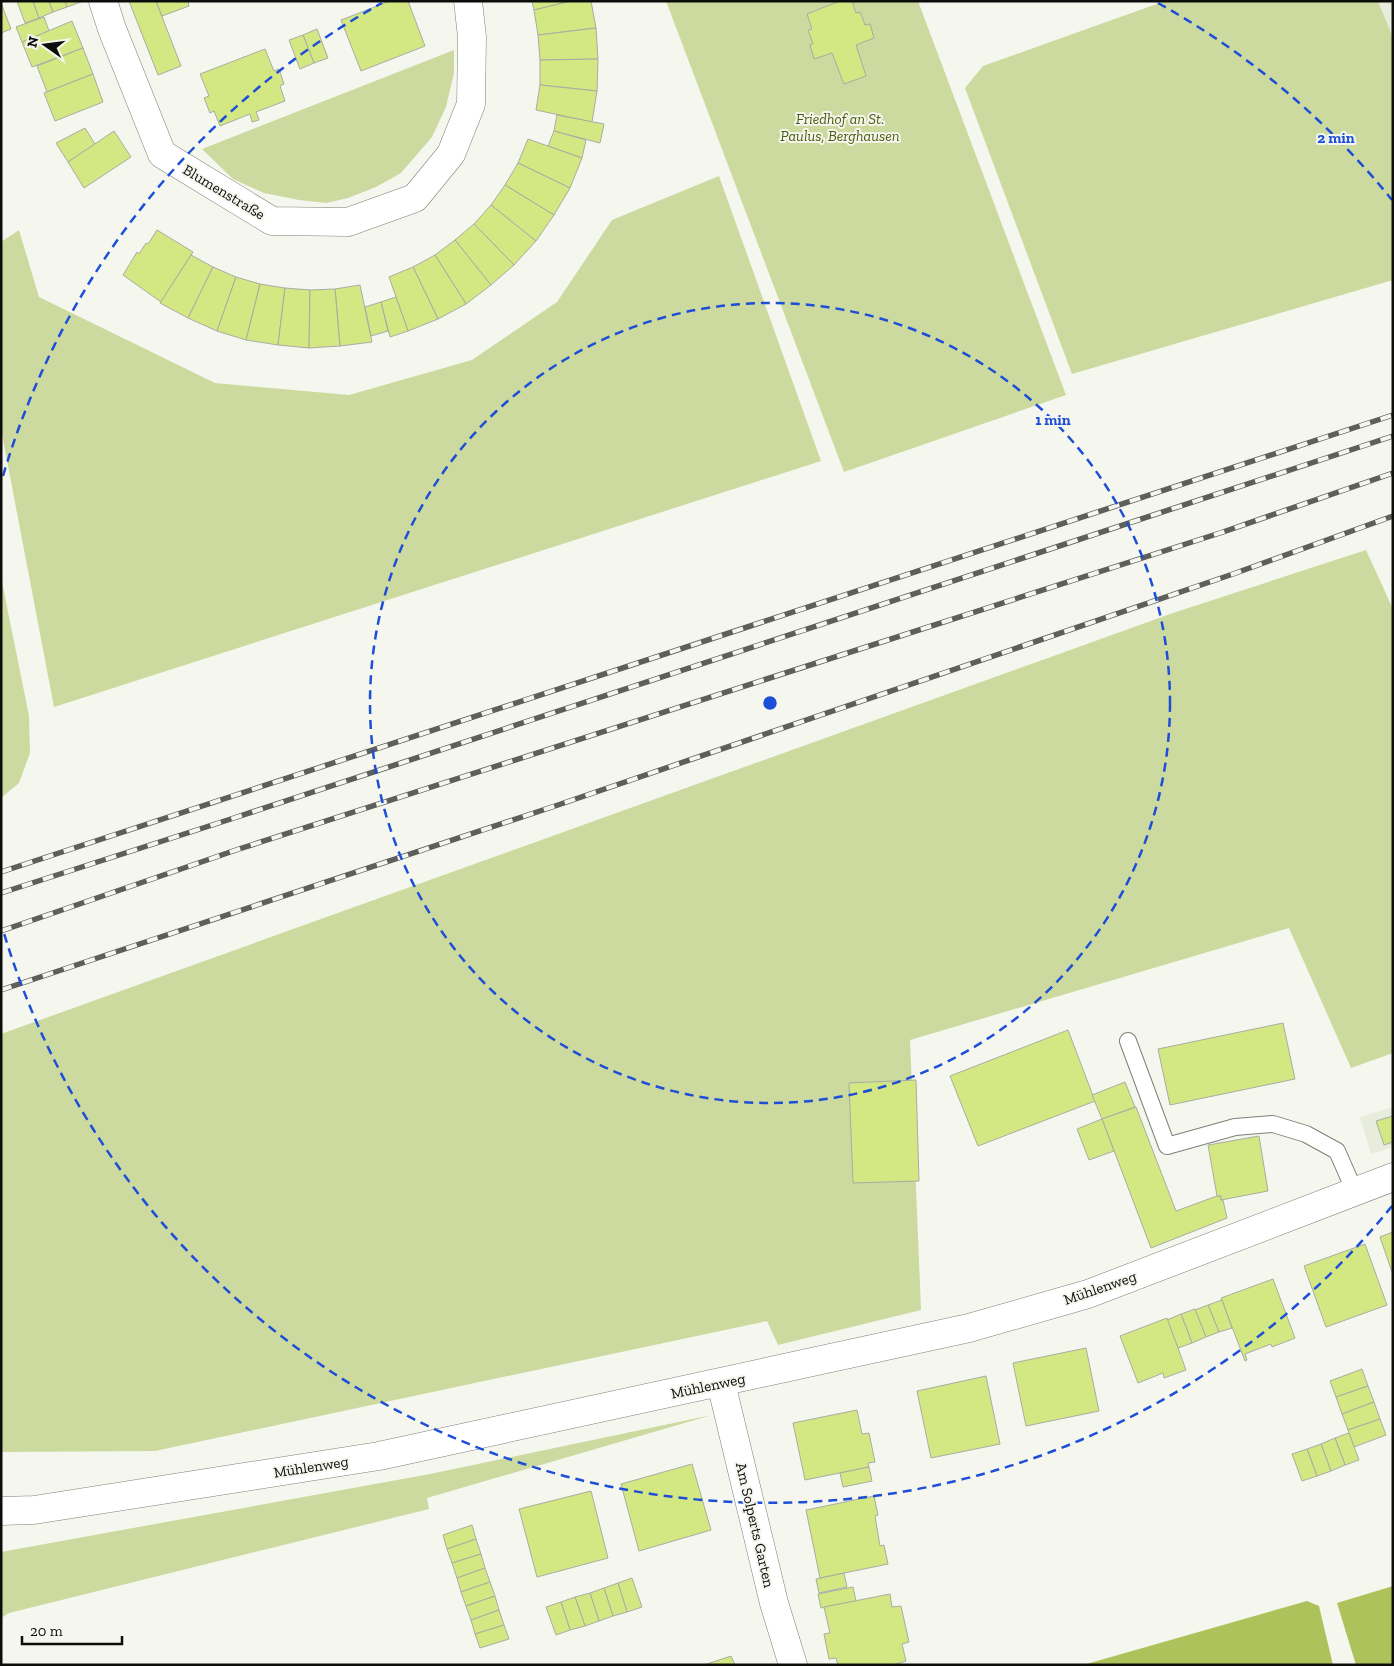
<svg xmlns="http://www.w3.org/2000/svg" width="1394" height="1666" viewBox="0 0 1394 1666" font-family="'Zilla Slab',serif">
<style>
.built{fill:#e8ecdc}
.green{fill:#ccd99f}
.water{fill:#aec25c}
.building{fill:#d3e782;stroke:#aaaca4}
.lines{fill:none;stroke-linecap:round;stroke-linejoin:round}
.service-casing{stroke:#7e8078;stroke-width:18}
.minor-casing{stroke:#7e8078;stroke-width:29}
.service{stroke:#fff;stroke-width:16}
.minor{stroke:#fff;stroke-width:28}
.rail-casing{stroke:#5e5e5a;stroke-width:5.5}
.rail{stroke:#f5f7ee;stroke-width:4;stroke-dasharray:11;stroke-linecap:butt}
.ring{fill:none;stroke:#1d4ed8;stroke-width:2.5;stroke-dasharray:9 6}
.labels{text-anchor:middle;stroke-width:4;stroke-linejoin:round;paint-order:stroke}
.park-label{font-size:15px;font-style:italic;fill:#4e5a0f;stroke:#f5f7ee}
.street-label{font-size:15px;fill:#0d0d0b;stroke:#f5f7ee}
.centre{fill:#1d4ed8;stroke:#f5f7ee;stroke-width:2.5}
.ring-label{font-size:15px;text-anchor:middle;font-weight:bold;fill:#1d4ed8;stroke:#f5f7ee;stroke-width:4;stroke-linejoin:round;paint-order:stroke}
</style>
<rect width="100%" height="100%" fill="#f5f7ee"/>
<g class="built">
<path d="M 1378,1 L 1393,1 L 1393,38 Z"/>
<path d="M 1393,1107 L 1393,1147 L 1371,1154 L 1360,1117 Z"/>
</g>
<g class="green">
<path d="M 666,1 L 918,1 L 1066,395 L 844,472 Z"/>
<path d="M 1165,1 L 1378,1 L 1393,38 L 1393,280 L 1072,374 L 965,88 L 983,66 Z"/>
<path d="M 454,50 L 454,73 L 446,107 L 432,137 L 401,173 L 376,187 L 348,198 L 326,203 L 299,200 L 264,193 L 233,179 L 202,149 Z"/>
<path d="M 719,176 L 821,461 L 54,707 L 1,429 L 1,242 L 19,230 L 39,297 L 215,383 L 349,395 L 472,360 L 557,302 L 612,220 Z"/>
<path d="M 1366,550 L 1393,609 L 1393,1053 L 1351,1068 L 1289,928 L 910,1040 L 921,1310 L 778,1345 L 767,1321 L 155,1451 L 1,1452 L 1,1034 L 1173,613 Z"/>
<path d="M 1,577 L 29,716 L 30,753 L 19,783 L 1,798 Z"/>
<path d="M 712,1415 L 427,1498 L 429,1509 L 9,1613 L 1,1618 L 1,1552 L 430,1474 Z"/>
</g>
<g class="water">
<path d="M 1393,1586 L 1393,1665 L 1356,1665 L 1337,1603 Z"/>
<path d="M 1307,1601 L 1319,1606 L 1333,1665 L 1083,1665 Z"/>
</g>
<g class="building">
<path d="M 17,1 L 33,1 L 39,18 L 25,23 Z"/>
<path d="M 33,1 L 49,1 L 53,12 L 39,18 Z"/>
<path d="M 49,1 L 65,1 L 67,7 L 53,12 Z"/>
<path d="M 65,1 L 80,1 L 81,2 L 67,7 Z"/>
<path d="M 129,1 L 156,1 L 181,66 L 158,75 Z"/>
<path d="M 156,1 L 188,1 L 189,6 L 162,16 Z"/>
<path d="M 390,1 L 408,1 L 425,46 L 361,71 L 341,20 Z"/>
<path d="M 532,1 L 571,1 L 534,10 Z"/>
<path d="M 571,1 L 591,1 L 596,28 L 538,35 L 534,10 Z"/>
<path d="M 840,1 L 852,1 L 856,13 L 860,12 L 865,25 L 870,24 L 874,38 L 856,45 L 866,76 L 844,84 L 832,53 L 814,59 L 810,45 L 813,44 L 808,30 L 812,29 L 807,14 Z"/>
<path d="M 1,3 L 11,29 L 1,33 Z"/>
<path d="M 44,17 L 49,31 L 22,42 L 16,27 Z"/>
<path d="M 72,21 L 83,48 L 32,67 L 22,42 Z"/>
<path d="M 596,28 L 598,59 L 540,60 L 538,35 Z"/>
<path d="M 317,29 L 328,58 L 314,63 L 303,35 Z"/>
<path d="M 303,35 L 314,63 L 300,69 L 289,40 Z"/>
<path d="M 83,48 L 93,74 L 47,92 L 37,66 Z"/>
<path d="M 265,49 L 274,71 L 279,69 L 284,84 L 280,86 L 285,101 L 256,112 L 259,120 L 252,122 L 250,114 L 220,126 L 214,111 L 210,113 L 204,98 L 209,96 L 200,74 Z"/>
<path d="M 598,59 L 597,91 L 540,85 L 540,60 Z"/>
<path d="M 93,74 L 103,102 L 55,121 L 44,93 Z"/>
<path d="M 540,85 L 597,91 L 592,122 L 536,110 Z"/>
<path d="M 557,115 L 604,124 L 600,143 L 554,131 Z"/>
<path d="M 85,128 L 95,144 L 68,162 L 56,143 Z"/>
<path d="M 114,131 L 131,157 L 84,188 L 68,162 Z"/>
<path d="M 554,131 L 586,140 L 582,158 L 548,146 Z"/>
<path d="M 528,139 L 582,158 L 570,188 L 518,163 Z"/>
<path d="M 518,163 L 570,188 L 554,215 L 505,185 Z"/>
<path d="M 505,185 L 554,215 L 536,241 L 491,205 Z"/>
<path d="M 491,205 L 536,241 L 514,265 L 474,224 Z"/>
<path d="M 474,224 L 514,265 L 491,285 L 455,240 Z"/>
<path d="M 157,230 L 193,252 L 161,302 L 123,275 L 137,252 L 139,254 L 146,243 L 148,244 Z"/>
<path d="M 455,240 L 491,285 L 466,304 L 435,255 Z"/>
<path d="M 191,255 L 213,267 L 188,318 L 160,303 Z"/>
<path d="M 435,255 L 466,304 L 438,319 L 413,267 Z"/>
<path d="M 213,267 L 236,277 L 217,331 L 188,318 Z"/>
<path d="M 413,267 L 438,319 L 408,331 L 389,277 Z"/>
<path d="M 236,277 L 260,284 L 246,340 L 217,331 Z"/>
<path d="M 260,284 L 285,288 L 278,345 L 246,340 Z"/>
<path d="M 360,285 L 372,342 L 340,346 L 335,289 Z"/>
<path d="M 285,288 L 310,290 L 309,348 L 278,345 Z"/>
<path d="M 335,289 L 340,346 L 309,348 L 310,290 Z"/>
<path d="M 396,297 L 408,331 L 390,337 L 381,302 Z"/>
<path d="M 381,302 L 388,331 L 371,336 L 365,307 Z"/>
<path d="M 1283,1023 L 1295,1079 L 1170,1105 L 1158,1049 Z"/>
<path d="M 1068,1030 L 1095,1101 L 978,1146 L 950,1076 Z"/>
<path d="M 916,1080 L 919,1181 L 853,1183 L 849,1083 Z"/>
<path d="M 1125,1082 L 1135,1107 L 1102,1119 L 1092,1095 Z"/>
<path d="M 1136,1107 L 1176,1211 L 1217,1196 L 1221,1196 L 1221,1200 L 1223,1200 L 1227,1218 L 1151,1248 L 1102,1119 Z"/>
<path d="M 1393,1116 L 1393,1142 L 1384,1145 L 1376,1121 Z"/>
<path d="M 1102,1119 L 1114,1151 L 1089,1160 L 1077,1129 Z"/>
<path d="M 1259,1136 L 1268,1191 L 1221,1200 L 1221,1196 L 1217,1196 L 1208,1145 Z"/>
<path d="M 1393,1232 L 1393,1275 L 1380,1237 Z"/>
<path d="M 1365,1244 L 1387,1305 L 1326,1327 L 1304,1266 Z"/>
<path d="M 1273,1279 L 1295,1338 L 1272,1347 L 1271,1344 L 1245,1354 L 1247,1360 L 1245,1361 L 1221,1298 Z"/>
<path d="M 1222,1300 L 1232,1328 L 1219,1332 L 1208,1305 Z"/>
<path d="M 1208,1305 L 1219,1332 L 1206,1337 L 1195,1310 Z"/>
<path d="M 1195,1309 L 1206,1337 L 1192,1343 L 1181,1314 Z"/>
<path d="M 1181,1314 L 1192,1343 L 1178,1348 L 1167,1320 Z"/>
<path d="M 1167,1318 L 1186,1370 L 1164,1378 L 1163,1373 L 1138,1383 L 1120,1336 Z"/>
<path d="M 1086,1348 L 1099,1411 L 1026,1426 L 1013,1363 Z"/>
<path d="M 1362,1369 L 1368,1386 L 1336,1397 L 1330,1381 Z"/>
<path d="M 986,1376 L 1000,1444 L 931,1458 L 917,1391 Z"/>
<path d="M 1368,1386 L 1374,1402 L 1342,1414 L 1336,1397 Z"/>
<path d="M 1374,1402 L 1380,1419 L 1348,1430 L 1342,1414 Z"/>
<path d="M 857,1410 L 862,1434 L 869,1433 L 875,1462 L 868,1463 L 869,1467 L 805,1480 L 793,1423 Z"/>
<path d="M 1380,1419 L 1386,1435 L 1354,1447 L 1348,1430 Z"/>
<path d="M 1349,1433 L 1359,1460 L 1345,1465 L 1335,1438 Z"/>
<path d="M 1335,1438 L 1345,1465 L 1331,1471 L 1321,1444 Z"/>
<path d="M 1321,1444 L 1331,1471 L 1317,1476 L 1307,1449 Z"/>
<path d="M 1307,1449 L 1317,1476 L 1302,1481 L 1292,1454 Z"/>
<path d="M 692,1464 L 711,1530 L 639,1551 L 621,1484 Z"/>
<path d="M 869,1467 L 872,1481 L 843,1487 L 840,1473 Z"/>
<path d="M 591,1491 L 608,1558 L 537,1577 L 519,1509 Z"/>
<path d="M 874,1496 L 878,1515 L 875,1516 L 880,1546 L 884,1545 L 888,1564 L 820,1578 L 806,1510 Z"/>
<path d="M 472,1525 L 476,1539 L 447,1549 L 443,1535 Z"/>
<path d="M 476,1539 L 481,1554 L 452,1563 L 447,1549 Z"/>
<path d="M 481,1554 L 485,1568 L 457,1578 L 452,1563 Z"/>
<path d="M 485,1568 L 490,1582 L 461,1592 L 457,1578 Z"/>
<path d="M 844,1573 L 847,1587 L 819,1593 L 816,1579 Z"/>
<path d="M 632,1578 L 642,1607 L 627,1612 L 618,1583 Z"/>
<path d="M 490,1582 L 495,1596 L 466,1606 L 461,1592 Z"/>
<path d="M 618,1583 L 627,1612 L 613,1616 L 604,1588 Z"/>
<path d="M 853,1587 L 856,1601 L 821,1608 L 818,1594 Z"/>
<path d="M 604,1588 L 613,1616 L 599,1621 L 590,1593 Z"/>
<path d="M 590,1593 L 599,1621 L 585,1626 L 575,1597 Z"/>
<path d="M 890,1594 L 892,1607 L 901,1606 L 909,1642 L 902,1644 L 906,1661 L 893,1665 L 838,1665 L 836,1658 L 829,1659 L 824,1634 L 830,1633 L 824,1607 Z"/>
<path d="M 495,1596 L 499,1610 L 471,1620 L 466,1606 Z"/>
<path d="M 575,1597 L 585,1626 L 570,1630 L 561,1602 Z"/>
<path d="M 561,1602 L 570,1630 L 556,1635 L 546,1607 Z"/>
<path d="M 499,1610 L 504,1625 L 475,1634 L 471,1620 Z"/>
<path d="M 504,1625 L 509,1639 L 480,1648 L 475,1634 Z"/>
<path d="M 731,1656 L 735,1665 L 705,1665 L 710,1663 Z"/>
</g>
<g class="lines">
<g class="service-casing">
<path id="service" d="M 1128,1041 L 1167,1146 L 1235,1127 L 1273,1124 L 1306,1134 L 1337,1151 L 1355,1192"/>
</g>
<g class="minor-casing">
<g id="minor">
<path d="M 103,1 L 112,29 L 162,154 L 272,221 L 348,222 L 415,198 L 451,154 L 471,104 L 472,37 L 468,1"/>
<path d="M 721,1383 L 774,1603 L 793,1665"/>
<path d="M 1,1511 L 34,1510 L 379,1456 L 969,1328 L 1088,1294 L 1393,1177"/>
</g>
</g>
<use href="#service" class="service"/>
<use href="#minor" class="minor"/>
<g class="rail-casing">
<g id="rail">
<path d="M 1,872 L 1393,415"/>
<path d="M 1,893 L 234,818 L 1393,436"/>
<path d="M 1,931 L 239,849 L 1223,532 L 1393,473"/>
<path d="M 1,990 L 555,806 L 1233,574 L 1393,516"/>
</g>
</g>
<use href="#rail" class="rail"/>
</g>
<g class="ring">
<circle cx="770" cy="703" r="400"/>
<path d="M1392 1206A800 800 0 0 1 3 930M3 476A800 800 0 0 1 382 3M1158 3A800 800 0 0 1 1392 200"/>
</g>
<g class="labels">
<g class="park-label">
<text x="840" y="124">Friedhof an St.<tspan x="840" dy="17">Paulus, Berghausen</tspan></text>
</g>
<g class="street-label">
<text transform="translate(224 192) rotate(31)" y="5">Blumenstraße</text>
<text transform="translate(1100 1288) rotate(-19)" y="5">Mühlenweg</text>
<text transform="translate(708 1386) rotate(-12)" y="5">Mühlenweg</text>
<text transform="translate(311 1467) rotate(-9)" y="5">Mühlenweg</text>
<text transform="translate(755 1525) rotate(77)" y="5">Am Solperts Garten</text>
</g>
</g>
<circle cx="770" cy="703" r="8" class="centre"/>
<g class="ring-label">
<text x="1336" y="143">2 min</text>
<text x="1053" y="425">1 min</text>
</g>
<rect width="1394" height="1666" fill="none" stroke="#0d0d0b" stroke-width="5"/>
<g transform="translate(45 45) rotate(284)" stroke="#f5f7ee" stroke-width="4" paint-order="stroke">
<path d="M0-4L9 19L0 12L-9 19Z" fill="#0d0d0b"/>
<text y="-8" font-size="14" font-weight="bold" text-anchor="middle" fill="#0d0d0b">N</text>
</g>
<path d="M22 1636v8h100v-8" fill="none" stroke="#0d0d0b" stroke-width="2.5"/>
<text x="30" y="1636" font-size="15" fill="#0d0d0b" stroke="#f5f7ee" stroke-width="4" paint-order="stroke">20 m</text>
</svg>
